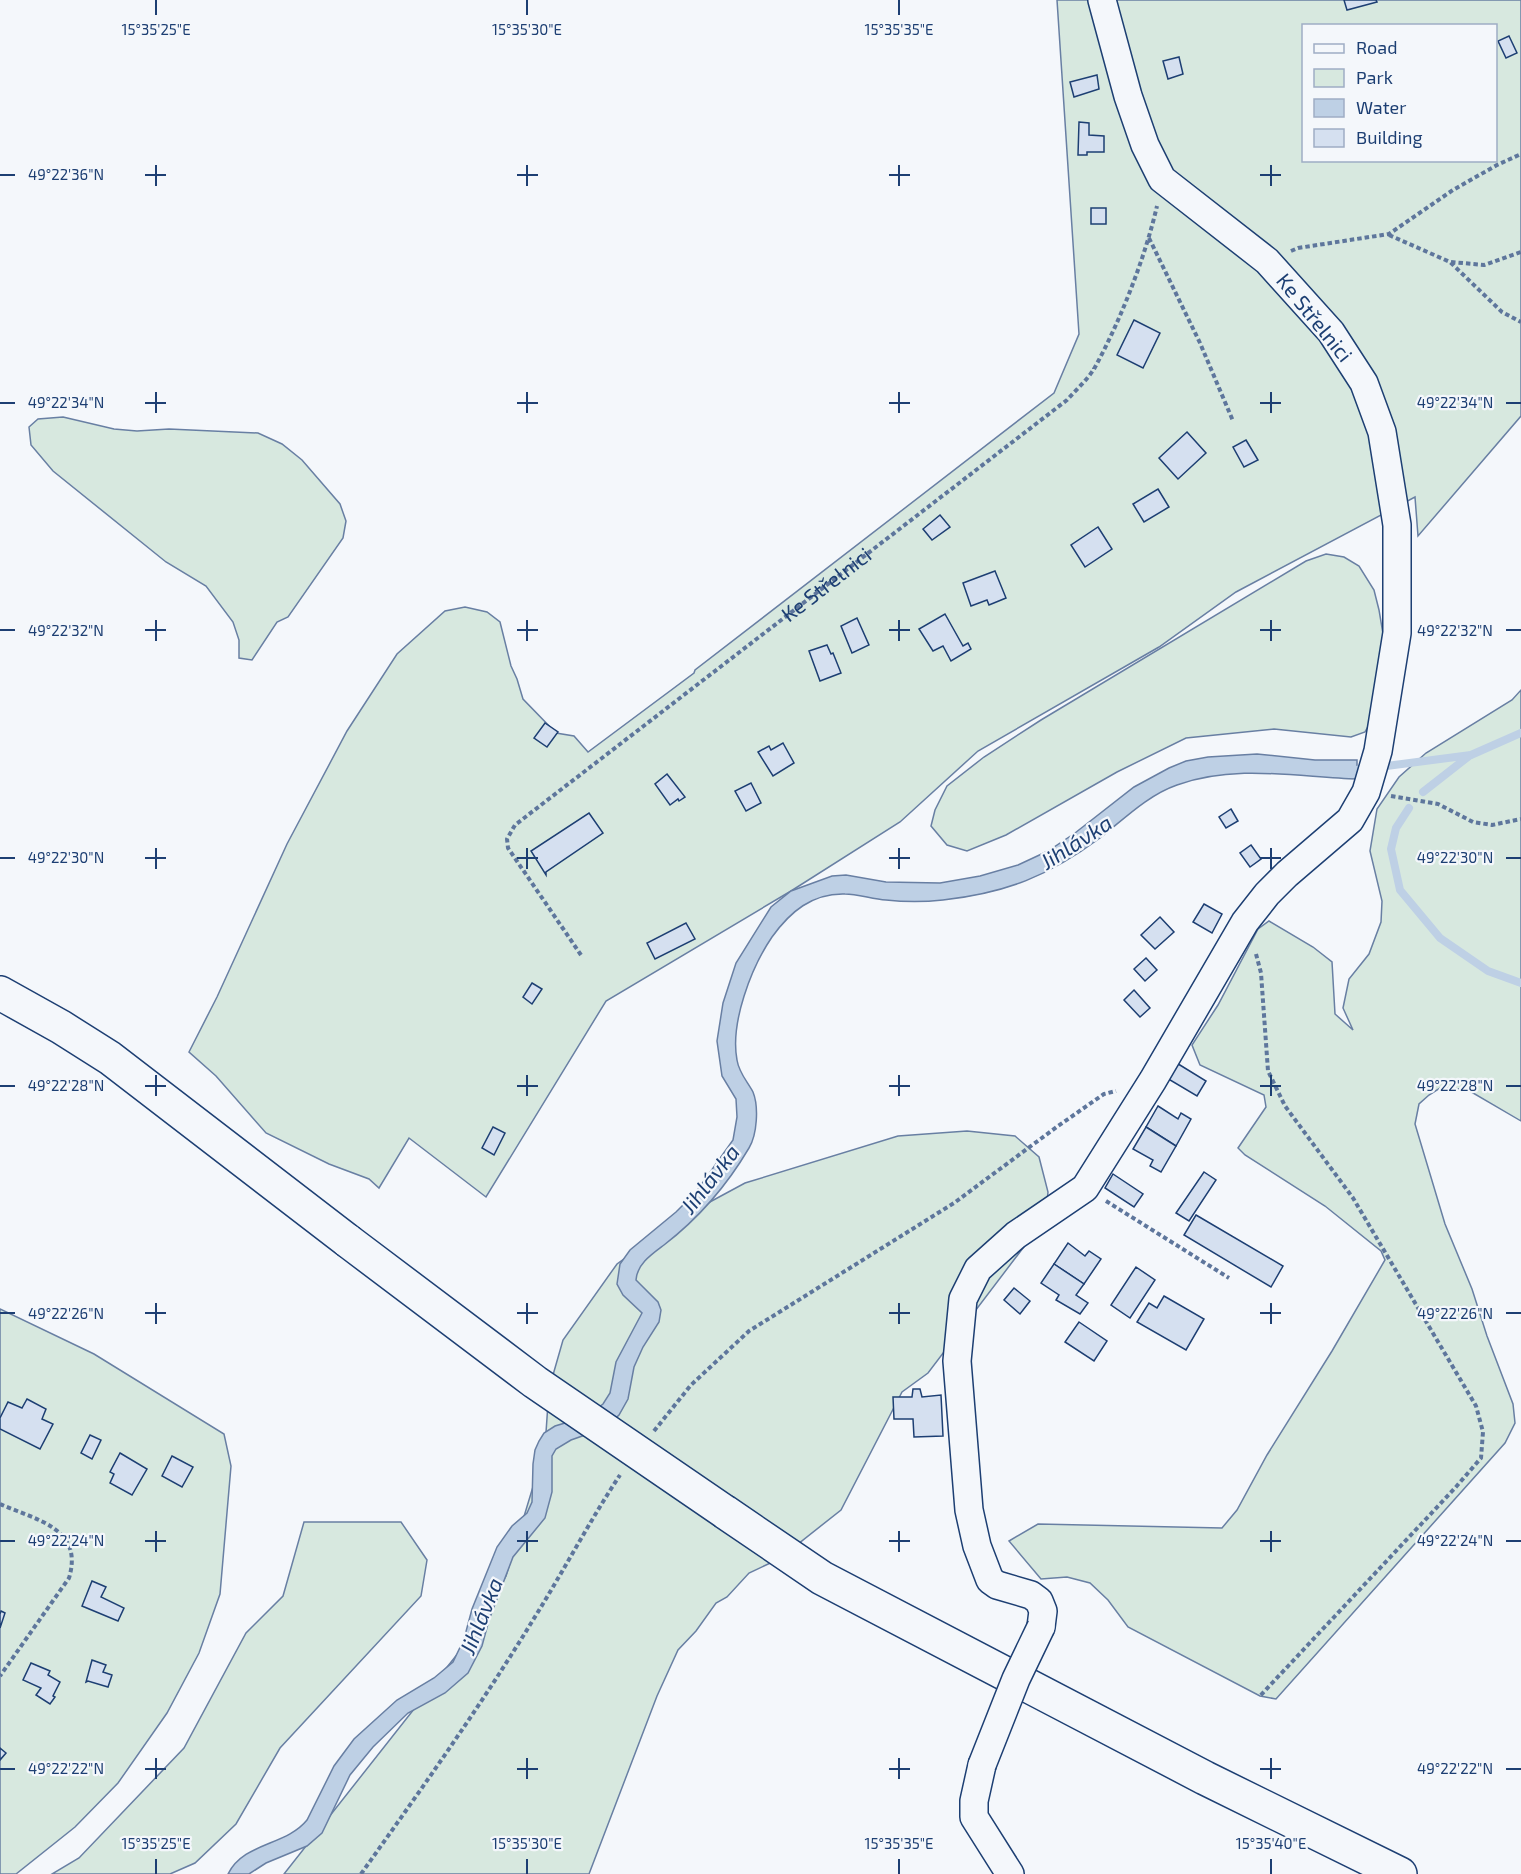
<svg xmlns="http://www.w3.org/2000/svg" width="1521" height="1874" viewBox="0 0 1521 1874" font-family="'Exo 2',sans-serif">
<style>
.green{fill:#d7e8df;stroke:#687fa3;stroke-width:1.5;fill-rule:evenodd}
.water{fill:#bed0e5;stroke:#687fa3;stroke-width:1.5}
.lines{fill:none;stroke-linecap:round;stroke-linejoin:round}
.stream{stroke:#bed0e5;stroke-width:8}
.building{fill:#d5e0f0;stroke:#1d3f73;stroke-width:1.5}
.minor-casing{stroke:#1d3f73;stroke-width:30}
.major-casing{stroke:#1d3f73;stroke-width:36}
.path{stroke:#5e769c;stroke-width:4;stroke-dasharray:4.5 3;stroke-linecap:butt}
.minor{stroke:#f4f7fb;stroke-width:27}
.major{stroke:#f4f7fb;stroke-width:33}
.minor-bridge-casing{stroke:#1d3f73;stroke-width:30;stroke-linecap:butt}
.major-bridge-casing{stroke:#1d3f73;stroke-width:36;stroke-linecap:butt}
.minor-bridge{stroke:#f4f7fb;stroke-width:27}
.major-bridge{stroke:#f4f7fb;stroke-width:33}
.ticks{fill:none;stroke:#1d3f73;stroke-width:2}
.labels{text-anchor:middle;stroke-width:4.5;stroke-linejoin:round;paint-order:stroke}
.street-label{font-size:21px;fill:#1d3f73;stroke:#f4f7fb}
.water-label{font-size:22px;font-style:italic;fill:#1d3f73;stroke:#f4f7fb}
.ticks-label{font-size:15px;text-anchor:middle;fill:#1d3f73;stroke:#f4f7fb;stroke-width:4.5;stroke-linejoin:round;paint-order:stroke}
</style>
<rect width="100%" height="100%" fill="#f4f7fb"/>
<g class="green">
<path d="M 1057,0 L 1521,0 L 1521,416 L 1418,536 L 1415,497 L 1236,592 L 1159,647 L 978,751 L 900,822 L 791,891 L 606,1001 L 486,1197 L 409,1138 L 379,1188 L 369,1179 L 329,1164 L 266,1133 L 216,1076 L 189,1052 L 217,997 L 287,844 L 347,731 L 397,654 L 445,611 L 465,607 L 487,612 L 500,622 L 511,666 L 517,679 L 523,699 L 556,733 L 574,736 L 588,752 L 694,673 L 695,670 L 1054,393 L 1079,334 ZM 1304,26 L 1496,26 L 1496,160 L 1304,160 Z"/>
<path d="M 63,417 L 114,429 L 137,431 L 169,429 L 258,433 L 282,444 L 302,460 L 340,504 L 346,521 L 343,538 L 288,617 L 277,622 L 252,660 L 239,658 L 239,640 L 233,622 L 206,586 L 166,562 L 53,471 L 31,445 L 29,427 L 38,419 Z"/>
<path d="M 1326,554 L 1344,557 L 1359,566 L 1374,590 L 1379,610 L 1384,640 L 1372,720 L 1365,732 L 1351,737 L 1274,729 L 1186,738 L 1117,772 L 1006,835 L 967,851 L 947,845 L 931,826 L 935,810 L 947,786 L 984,757 L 1041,720 L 1306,561 Z"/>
<path d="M 1521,690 L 1521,1121 L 1468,1090 L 1451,1088 L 1440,1088 L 1429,1095 L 1419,1104 L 1415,1124 L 1445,1224 L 1472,1289 L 1487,1336 L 1513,1404 L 1515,1423 L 1505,1443 L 1276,1699 L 1260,1696 L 1128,1627 L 1108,1600 L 1090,1583 L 1067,1577 L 1041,1579 L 1009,1541 L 1038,1524 L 1222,1528 L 1237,1510 L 1267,1455 L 1332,1351 L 1385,1260 L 1381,1251 L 1325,1206 L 1245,1155 L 1238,1148 L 1266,1107 L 1264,1095 L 1200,1065 L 1192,1045 L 1218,1005 L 1258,929 L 1269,921 L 1313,947 L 1332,962 L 1335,1014 L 1353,1030 L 1343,1008 L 1349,979 L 1369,954 L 1381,922 L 1382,901 L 1370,851 L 1377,809 L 1399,777 L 1426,753 L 1512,700 Z"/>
<path d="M 967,1131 L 1015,1136 L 1039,1157 L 1048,1192 L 1045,1219 L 928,1373 L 902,1392 L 841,1510 L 779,1559 L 749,1573 L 727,1597 L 716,1603 L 696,1631 L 678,1650 L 657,1696 L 589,1874 L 284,1874 L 470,1638 L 506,1576 L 545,1447 L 549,1389 L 563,1340 L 617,1264 L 682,1217 L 745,1183 L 898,1136 Z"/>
<path d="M 0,1309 L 94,1354 L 224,1434 L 231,1466 L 220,1594 L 199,1653 L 167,1713 L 118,1783 L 75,1827 L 16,1874 L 0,1874 Z"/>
<path d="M 304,1522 L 401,1522 L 427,1560 L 421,1596 L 280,1748 L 236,1824 L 195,1863 L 170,1874 L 52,1874 L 79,1858 L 184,1748 L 246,1633 L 283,1596 Z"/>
</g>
<path class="water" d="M 1257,754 L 1315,760 L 1357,760 L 1357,779 C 1297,777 1235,764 1177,785 C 1148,795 1124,819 1100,838 C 1049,876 1006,893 943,900 C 925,902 904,902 886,900 C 872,899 858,894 845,894 C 812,893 790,912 772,937 C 751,968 730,1023 737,1060 C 739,1073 747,1081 753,1092 C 759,1107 757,1135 749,1148 C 726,1187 699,1218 664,1245 C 652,1254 637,1264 636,1280 L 658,1302 L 661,1310 L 659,1322 L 643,1347 L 634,1367 L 628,1399 L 619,1415 L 605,1428 L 571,1440 L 556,1449 L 552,1456 L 552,1492 L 545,1518 L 513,1557 L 489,1620 L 482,1646 L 468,1673 L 445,1693 L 408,1713 L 373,1747 L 350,1775 L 322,1833 L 307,1846 L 266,1863 L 249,1874 L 228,1874 C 244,1842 286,1846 307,1820 L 334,1766 L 354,1739 L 397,1700 L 434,1678 L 453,1662 L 464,1639 L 472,1609 L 497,1547 L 512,1526 L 527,1513 L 532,1502 L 533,1464 L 535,1450 L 539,1441 L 544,1433 L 555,1426 L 585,1417 L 603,1404 L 610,1393 L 616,1362 L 642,1313 L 623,1295 L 617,1284 L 620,1264 L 630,1250 L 676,1212 L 696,1192 L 733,1140 L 737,1117 L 736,1099 L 722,1076 L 717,1041 L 723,1003 L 736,963 L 771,907 L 791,891 L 832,876 L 846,875 L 886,882 L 940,883 L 980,876 L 1018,865 L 1048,851 L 1075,833 L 1134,787 L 1169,768 L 1186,761 L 1208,757 Z"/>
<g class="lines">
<g class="stream">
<path d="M 1348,771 L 1471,755 L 1521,733"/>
<path d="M 1423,792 L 1469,756"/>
<path d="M 1409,808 L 1396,828 L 1391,849 L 1400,890 L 1440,938 L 1488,971 L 1521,983"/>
</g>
</g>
<g class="building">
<path d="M 1344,0 L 1376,0 L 1377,2 L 1347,10 Z"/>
<path d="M 1509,36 L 1517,53 L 1506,58 L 1498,41 Z"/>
<path d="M 1179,57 L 1183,74 L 1168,79 L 1163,61 Z"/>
<path d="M 1097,75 L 1099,89 L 1074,97 L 1070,82 Z"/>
<path d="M 1079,122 L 1089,123 L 1089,135 L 1104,136 L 1104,152 L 1087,152 L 1087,155 L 1078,155 Z"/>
<rect x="1091" y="208" width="15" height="16"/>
<path d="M 1134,320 L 1160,333 L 1143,368 L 1117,355 Z"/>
<path d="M 1187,432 L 1206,453 L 1178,479 L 1159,458 Z"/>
<path d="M 1246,440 L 1258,460 L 1244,467 L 1233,447 Z"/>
<path d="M 1158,489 L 1169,507 L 1144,522 L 1133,504 Z"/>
<path d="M 940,515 L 950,527 L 932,540 L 923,529 Z"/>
<path d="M 1098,527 L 1112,549 L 1085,567 L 1071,545 Z"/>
<path d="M 995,571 L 1006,598 L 989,605 L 987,600 L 971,606 L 963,583 Z"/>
<path d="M 945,614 L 963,646 L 968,643 L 971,649 L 951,661 L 943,646 L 933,651 L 919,629 Z"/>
<path d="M 857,618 L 869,645 L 852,653 L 841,626 Z"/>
<path d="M 827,645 L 831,654 L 833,653 L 841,673 L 820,681 L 809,651 Z"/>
<path d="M 545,723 L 558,732 L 547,747 L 534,738 Z"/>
<path d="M 783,743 L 794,763 L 773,776 L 758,752 L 769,746 L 771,750 Z"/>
<path d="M 667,774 L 685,797 L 679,801 L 678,799 L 670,805 L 655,784 Z"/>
<path d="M 751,783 L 761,803 L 746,811 L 735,791 Z"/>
<path d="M 1231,809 L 1238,821 L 1226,828 L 1219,817 Z"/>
<path d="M 589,813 L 603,833 L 546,872 L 546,875 L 531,851 Z"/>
<path d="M 1251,845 L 1261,859 L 1250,867 L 1240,853 Z"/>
<path d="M 1204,904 L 1222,914 L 1212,933 L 1193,922 Z"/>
<path d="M 1160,917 L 1174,932 L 1155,949 L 1141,935 Z"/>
<path d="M 686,923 L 695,939 L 655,959 L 647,943 Z"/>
<path d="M 1146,958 L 1157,970 L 1145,981 L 1134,969 Z"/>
<path d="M 532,983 L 542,989 L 532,1004 L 523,997 Z"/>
<path d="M 1134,990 L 1150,1008 L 1140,1017 L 1124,1000 Z"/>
<path d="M 1175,1062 L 1206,1081 L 1197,1096 L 1165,1077 Z"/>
<path d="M 1158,1106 L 1178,1119 L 1181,1113 L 1191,1119 L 1176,1146 L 1146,1127 Z"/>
<path d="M 493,1127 L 505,1133 L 494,1155 L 482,1148 Z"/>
<path d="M 1146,1127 L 1176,1146 L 1161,1172 L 1150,1166 L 1153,1160 L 1133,1149 Z"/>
<path d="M 1204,1172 L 1216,1180 L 1189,1221 L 1176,1213 Z"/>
<path d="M 1113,1174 L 1143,1194 L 1134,1207 L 1105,1188 Z"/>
<path d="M 1196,1215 L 1283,1266 L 1271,1287 L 1184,1235 Z"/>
<path d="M 1068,1243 L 1085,1256 L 1089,1251 L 1101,1259 L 1084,1284 L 1054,1264 Z"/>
<path d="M 1054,1264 L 1084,1284 L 1076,1295 L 1088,1303 L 1080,1314 L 1056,1300 L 1059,1295 L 1041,1283 Z"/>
<path d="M 1136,1267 L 1155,1280 L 1130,1318 L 1111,1305 Z"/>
<path d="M 1014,1288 L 1030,1301 L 1020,1314 L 1004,1300 Z"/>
<path d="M 1164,1296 L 1204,1319 L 1186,1350 L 1137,1322 L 1149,1303 L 1157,1308 Z"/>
<path d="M 1079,1322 L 1107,1341 L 1094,1361 L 1065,1342 Z"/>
<path d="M 913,1389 L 920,1389 L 922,1397 L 941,1395 L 943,1436 L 914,1437 L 913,1419 L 894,1419 L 893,1397 L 912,1397 Z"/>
<path d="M 27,1399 L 46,1409 L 42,1419 L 53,1424 L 40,1449 L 0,1429 L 0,1418 L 8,1402 L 22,1408 Z"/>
<path d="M 90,1435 L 101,1440 L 92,1459 L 81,1453 Z"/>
<path d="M 120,1453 L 147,1469 L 132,1495 L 110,1483 L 114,1474 L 110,1472 Z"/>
<path d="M 172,1456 L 193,1467 L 182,1487 L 162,1476 Z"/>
<path d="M 92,1581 L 106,1587 L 101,1597 L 124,1608 L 118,1621 L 82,1606 Z"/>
<path d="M 1,1611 L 5,1613 L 0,1628 L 0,1614 Z"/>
<path d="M 92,1660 L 106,1665 L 103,1672 L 112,1675 L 108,1687 L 88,1681 L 86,1682 Z"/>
<path d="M 31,1663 L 50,1671 L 48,1675 L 60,1682 L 53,1696 L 55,1697 L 50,1704 L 36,1695 L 41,1688 L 23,1680 Z"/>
<path d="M 0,1748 L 6,1753 L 0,1760 Z"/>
</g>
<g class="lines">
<g class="minor-casing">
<g id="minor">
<path d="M 1041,1627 L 1043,1611 L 1039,1601 L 1031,1595 L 997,1585 L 990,1580 L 977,1546 L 969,1510 L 957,1361 L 963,1299 L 978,1269 L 1016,1235 L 1085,1188 L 1153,1080 L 1245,922 L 1267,894 L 1287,874 L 1350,820 L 1366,792 L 1378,751 L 1397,633 L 1397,525 L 1382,432 L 1364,383 L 1331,332 L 1267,261 L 1162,179 L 1145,145 L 1128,96 L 1102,0"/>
<path d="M 982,1765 L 974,1801 L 974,1817 L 1010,1874"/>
</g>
</g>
<g class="major-casing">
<g id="major">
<path d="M 0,993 L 61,1027 L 110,1058 L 348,1241"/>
<path d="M 725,1512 L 822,1578 L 1205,1778 L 1400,1874"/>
</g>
</g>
<g class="path">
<path d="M 1389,235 L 1450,262 L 1502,312 L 1521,322"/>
<path d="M 1149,238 L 1200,343 L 1233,421"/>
<path d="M 1291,251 L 1298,248 L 1389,234 L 1453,190 L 1497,165 L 1521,154"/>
<path d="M 1451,262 L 1484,265 L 1521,252"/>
<path d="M 1391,796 L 1438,804 L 1473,822 L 1492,825 L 1521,819"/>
<path d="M 1256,954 L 1261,973 L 1268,1071 L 1285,1106 L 1353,1198 L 1476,1406 L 1483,1432 L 1481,1458 L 1455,1488 L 1260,1696"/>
<path id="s1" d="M 581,955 L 508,848 L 507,839 L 515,825 L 1067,400 C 1076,390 1087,380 1094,369 C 1120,322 1145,258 1157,206"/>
<path d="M 1106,1201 L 1229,1278"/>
<path d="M 654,1431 L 691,1385 L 749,1331 L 954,1203 L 1058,1126 L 1104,1094 L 1116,1091"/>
<path d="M 0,1504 C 36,1520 84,1528 69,1578 L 0,1676"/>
<path d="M 361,1874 C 420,1791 480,1707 533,1620 C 563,1572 589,1522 620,1475"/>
</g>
<use href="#minor" class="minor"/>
<use href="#major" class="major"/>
<g class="minor-bridge-casing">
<path id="minor-bridge" d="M 982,1765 L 1016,1679 L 1041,1627"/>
</g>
<g class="major-bridge-casing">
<path id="major-bridge" d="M 348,1241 L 535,1382 L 725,1512"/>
</g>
<use href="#minor-bridge" class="minor-bridge"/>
<use href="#major-bridge" class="major-bridge"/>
</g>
<path class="ticks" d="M 156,0 L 156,15M 527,0 L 527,15M 899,0 L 899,15M 156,165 L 156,186M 527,165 L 527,186M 899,165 L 899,186M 1271,165 L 1271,186M 0,175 L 15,175M 145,175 L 166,175M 517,175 L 538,175M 889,175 L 910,175M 1260,175 L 1281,175M 156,392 L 156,413M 527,392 L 527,413M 899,392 L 899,413M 1271,392 L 1271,413M 0,403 L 15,403M 145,403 L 166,403M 517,403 L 538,403M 889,403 L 910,403M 1260,403 L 1281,403M 1506,403 L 1521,403M 156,620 L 156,641M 527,620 L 527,641M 899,620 L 899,641M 1271,620 L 1271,641M 0,630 L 15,630M 145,630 L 166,630M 517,630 L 538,630M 889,630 L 910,630M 1260,630 L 1281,630M 1506,630 L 1521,630M 156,848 L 156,869M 527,848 L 527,869M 899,848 L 899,869M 1271,848 L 1271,869M 0,858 L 15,858M 145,858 L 166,858M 517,858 L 538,858M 889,858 L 910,858M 1260,858 L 1281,858M 1506,858 L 1521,858M 156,1075 L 156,1096M 527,1075 L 527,1096M 899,1075 L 899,1096M 1271,1075 L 1271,1096M 0,1086 L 15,1086M 145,1086 L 166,1086M 517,1086 L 538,1086M 889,1086 L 910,1086M 1260,1086 L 1281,1086M 1506,1086 L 1521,1086M 156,1303 L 156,1324M 527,1303 L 527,1324M 899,1303 L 899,1324M 1271,1303 L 1271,1324M 0,1313 L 15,1313M 145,1313 L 166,1313M 517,1313 L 538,1313M 889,1313 L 910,1313M 1260,1313 L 1281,1313M 1506,1313 L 1521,1313M 156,1531 L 156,1552M 527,1531 L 527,1552M 899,1531 L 899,1552M 1271,1531 L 1271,1552M 0,1541 L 15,1541M 145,1541 L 166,1541M 517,1541 L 538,1541M 889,1541 L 910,1541M 1260,1541 L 1281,1541M 1506,1541 L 1521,1541M 156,1758 L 156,1779M 527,1758 L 527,1779M 899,1758 L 899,1779M 1271,1758 L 1271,1779M 0,1769 L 15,1769M 145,1769 L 166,1769M 517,1769 L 538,1769M 889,1769 L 910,1769M 1260,1769 L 1281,1769M 1506,1769 L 1521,1769M 156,1859 L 156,1874M 527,1859 L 527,1874M 899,1859 L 899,1874M 1271,1859 L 1271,1874"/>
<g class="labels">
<g class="street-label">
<text transform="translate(1314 318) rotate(51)" y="7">Ke Střelnici</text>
<text dy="7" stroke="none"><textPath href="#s1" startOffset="548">Ke Střelnici</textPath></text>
</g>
<g class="water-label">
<text transform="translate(1076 842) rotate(-33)" y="8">Jihlávka</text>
<text transform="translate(710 1179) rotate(-52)" y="8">Jihlávka</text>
<text transform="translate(481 1616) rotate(-68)" y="8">Jihlávka</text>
</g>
</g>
<g class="ticks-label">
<text x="156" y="35">15°35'25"E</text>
<text x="527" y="35">15°35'30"E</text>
<text x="899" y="35">15°35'35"E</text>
<text x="66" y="180">49°22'36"N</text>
<text x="66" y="408">49°22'34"N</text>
<text x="1455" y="408">49°22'34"N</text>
<text x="66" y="636">49°22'32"N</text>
<text x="1455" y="636">49°22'32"N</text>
<text x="66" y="863">49°22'30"N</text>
<text x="1455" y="863">49°22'30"N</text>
<text x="66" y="1091">49°22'28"N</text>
<text x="1455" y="1091">49°22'28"N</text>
<text x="66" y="1319">49°22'26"N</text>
<text x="1455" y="1319">49°22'26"N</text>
<text x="66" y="1546">49°22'24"N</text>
<text x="1455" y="1546">49°22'24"N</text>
<text x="66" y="1774">49°22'22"N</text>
<text x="1455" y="1774">49°22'22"N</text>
<text x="156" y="1849">15°35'25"E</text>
<text x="527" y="1849">15°35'30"E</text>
<text x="899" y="1849">15°35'35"E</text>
<text x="1271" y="1849">15°35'40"E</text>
</g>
<rect x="1302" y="24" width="195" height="138" fill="#f4f7fb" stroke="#9eadc5" stroke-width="1.5"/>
<rect x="1314" y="44" width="30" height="9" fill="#f4f7fb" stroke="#9eadc5" stroke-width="1.5"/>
<text x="1356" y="54" font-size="18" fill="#1d3f73">Road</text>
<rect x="1314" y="69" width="30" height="18" fill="#d7e8df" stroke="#9eadc5" stroke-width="1.5"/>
<text x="1356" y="84" font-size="18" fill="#1d3f73">Park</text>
<rect x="1314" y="99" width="30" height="18" fill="#bed0e5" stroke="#9eadc5" stroke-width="1.5"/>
<text x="1356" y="114" font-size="18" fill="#1d3f73">Water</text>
<rect x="1314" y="129" width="30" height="18" fill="#d5e0f0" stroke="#9eadc5" stroke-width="1.5"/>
<text x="1356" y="144" font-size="18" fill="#1d3f73">Building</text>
</svg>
